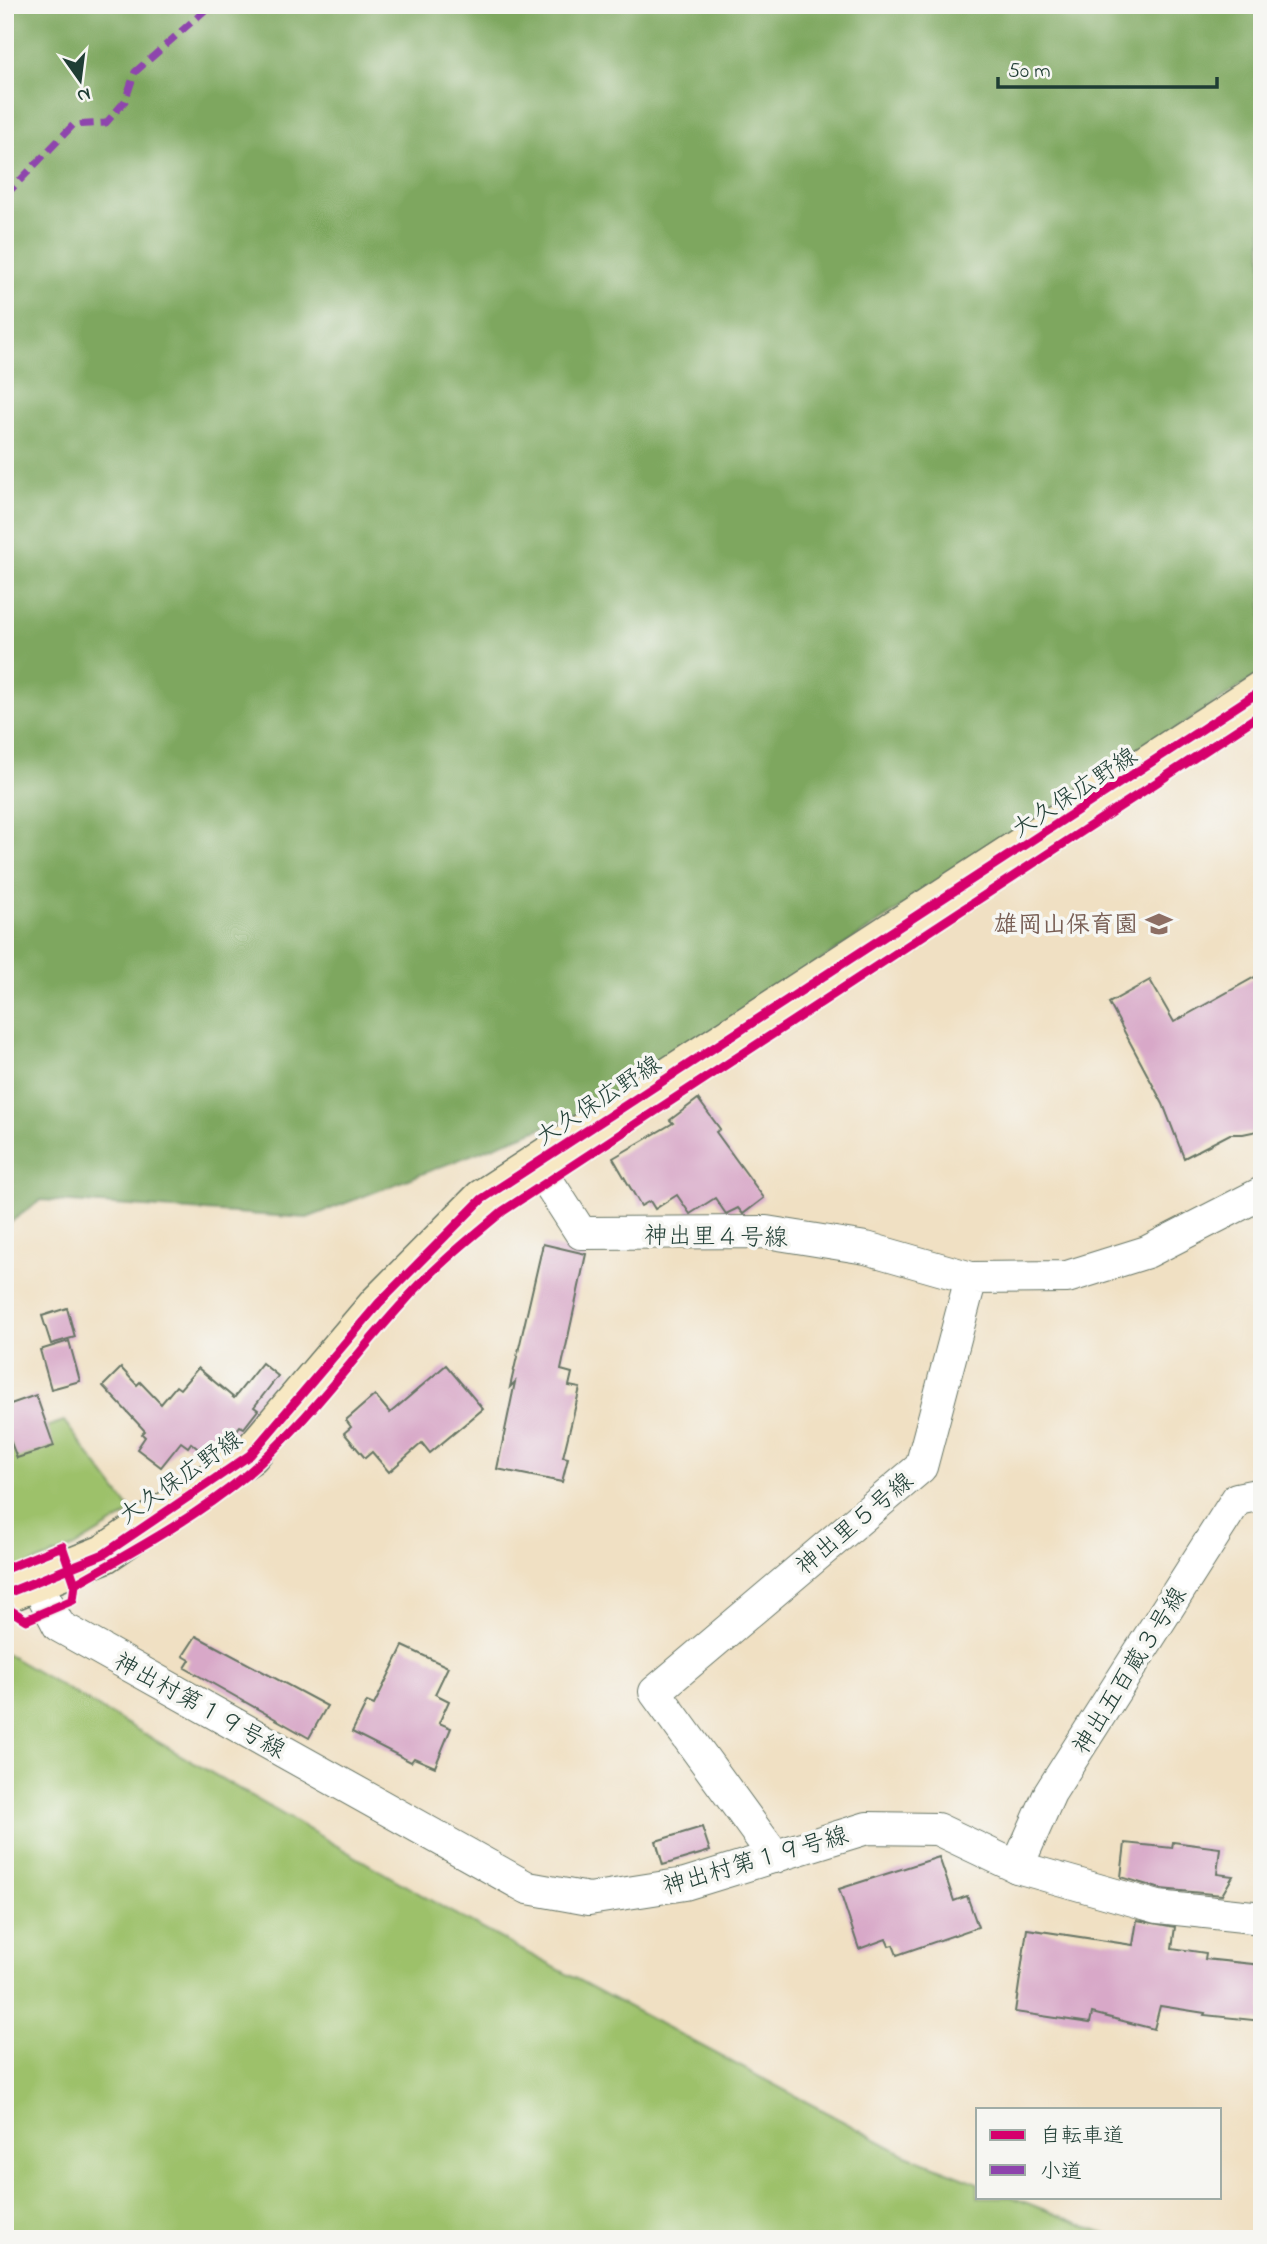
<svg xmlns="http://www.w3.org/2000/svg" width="1267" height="2244" viewBox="0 0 1267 2244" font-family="'Indie Flower','Klee One',sans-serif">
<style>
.green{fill:#9dc16b;stroke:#5e7f50;stroke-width:2}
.forest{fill:#7ea75f;stroke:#4e724a;stroke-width:2}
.building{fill:#d8a8c8}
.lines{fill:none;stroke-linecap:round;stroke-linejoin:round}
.street-casing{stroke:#687666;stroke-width:34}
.secondary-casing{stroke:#687666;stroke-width:41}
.street{stroke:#fff;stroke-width:32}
.secondary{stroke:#f7e8c3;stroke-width:38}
.quiet{stroke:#8e44ad;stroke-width:7;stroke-dasharray:14 7;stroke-linecap:butt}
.cycleway-casing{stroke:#f6f6f2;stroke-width:13}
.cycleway{stroke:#d6006c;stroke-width:9}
.labels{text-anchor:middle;stroke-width:7;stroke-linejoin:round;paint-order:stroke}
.street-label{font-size:24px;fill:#1f3d34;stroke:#f6f6f2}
.education-label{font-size:24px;font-weight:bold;fill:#785e54;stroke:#f6f6f2;text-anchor:end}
</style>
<rect width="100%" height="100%" fill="#f6f6f2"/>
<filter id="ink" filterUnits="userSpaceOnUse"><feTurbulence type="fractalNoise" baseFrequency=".0143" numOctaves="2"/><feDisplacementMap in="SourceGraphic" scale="14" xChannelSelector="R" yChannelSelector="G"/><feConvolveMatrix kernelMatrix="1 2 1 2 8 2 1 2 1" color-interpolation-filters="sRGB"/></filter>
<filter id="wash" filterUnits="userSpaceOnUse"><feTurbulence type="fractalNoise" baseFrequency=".00686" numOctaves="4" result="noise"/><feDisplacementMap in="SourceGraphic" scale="28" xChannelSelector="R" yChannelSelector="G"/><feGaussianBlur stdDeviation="1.57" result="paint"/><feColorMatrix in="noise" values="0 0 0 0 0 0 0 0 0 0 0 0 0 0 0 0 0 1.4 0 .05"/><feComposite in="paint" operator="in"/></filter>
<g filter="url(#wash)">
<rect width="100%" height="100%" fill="#f0e0c3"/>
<g class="green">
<path d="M 64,1421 L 132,1512 L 74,1547 L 5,1574 L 5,1441 Z"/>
<path d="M 5,1653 L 451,1912 L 904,2154 L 978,2183 L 978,2197 L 1012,2197 L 1119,2239 L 5,2239 Z"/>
</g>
<path class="forest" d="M 5,5 L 1262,5 L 1262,673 L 596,1107 L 307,1218 L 41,1200 L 5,1226 Z"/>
<g id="blocks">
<g class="building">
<path d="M 1262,973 L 1262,1130 L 1243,1134 L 1230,1134 L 1184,1158 L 1163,1104 L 1109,1003 L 1150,980 L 1174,1022 Z"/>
<path d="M 698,1099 L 720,1129 L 716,1132 L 764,1198 L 743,1214 L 738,1208 L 726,1214 L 715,1198 L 690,1214 L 677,1195 L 655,1209 L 650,1201 L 641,1206 L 613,1158 L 673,1123 L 670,1120 Z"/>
<path d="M 543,1244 L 586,1254 L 561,1370 L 572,1373 L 569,1386 L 580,1388 L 563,1457 L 568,1458 L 562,1482 L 497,1469 L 515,1382 L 510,1387 Z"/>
<path d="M 67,1308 L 75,1337 L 51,1344 L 42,1316 Z"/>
<path d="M 69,1341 L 80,1381 L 51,1389 L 40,1350 Z"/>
<path d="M 262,1363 L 278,1376 L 254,1407 L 258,1410 L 244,1428 L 240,1426 L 226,1445 L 221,1441 L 208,1457 L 191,1443 L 188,1447 L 181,1442 L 161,1467 L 137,1449 L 145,1437 L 142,1434 L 145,1431 L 103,1386 L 121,1368 L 137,1385 L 140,1382 L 161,1404 L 176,1386 L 180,1389 L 198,1368 L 234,1398 Z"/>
<path d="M 446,1365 L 483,1409 L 430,1453 L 422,1443 L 389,1472 L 372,1452 L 365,1458 L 344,1433 L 351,1427 L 346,1420 L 375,1395 L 390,1413 Z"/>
<path d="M 36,1395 L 54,1446 L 17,1458 L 5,1427 L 5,1406 Z"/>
<path d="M 196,1636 L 327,1706 L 309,1738 L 185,1668 L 190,1660 L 183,1656 Z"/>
<path d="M 403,1646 L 448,1667 L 435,1694 L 449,1701 L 439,1723 L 451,1728 L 435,1767 L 414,1758 L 411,1762 L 352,1732 L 367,1702 L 374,1705 Z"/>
<path d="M 702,1827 L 710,1851 L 663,1865 L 656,1841 Z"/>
<path d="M 1173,1842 L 1220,1848 L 1217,1874 L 1233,1876 L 1222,1895 L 1161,1889 L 1121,1877 L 1125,1843 L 1172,1848 Z"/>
<path d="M 939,1857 L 954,1901 L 967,1896 L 978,1927 L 897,1955 L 893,1945 L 889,1946 L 886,1939 L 859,1949 L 839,1889 Z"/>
<path d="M 1137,1920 L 1175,1927 L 1172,1948 L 1206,1953 L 1205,1959 L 1262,1965 L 1262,2021 L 1204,2015 L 1205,2013 L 1160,2006 L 1154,2029 L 1092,2013 L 1090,2023 L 1015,2012 L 1027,1929 L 1133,1945 Z"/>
</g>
</g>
</g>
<g filter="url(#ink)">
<use href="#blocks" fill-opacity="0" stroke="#687666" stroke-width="2"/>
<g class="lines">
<g class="street-casing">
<g id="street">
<path d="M 536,1163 L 581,1233 L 766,1232 L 866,1248 L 971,1278"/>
<path d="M 36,1582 L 59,1626 L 528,1888 L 589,1899 L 685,1884 L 867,1828 L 937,1829 L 1017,1867 L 1158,1907 L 1262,1918"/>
<path d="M 775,1857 L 655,1692 L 921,1467 L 971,1278 L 1067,1277 L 1147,1252 L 1262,1193"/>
<path d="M 1017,1867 L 1050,1793 L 1237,1499 L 1262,1494"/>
</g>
</g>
<g class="secondary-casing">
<path id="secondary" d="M 5,1594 L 104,1554 L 250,1455 L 379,1303 L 482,1199 L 1262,690"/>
</g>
<use href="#street" class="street"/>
<use href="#secondary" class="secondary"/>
<path class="quiet" d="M 5,196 L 73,125 L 106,123 L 125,101 L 135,72 L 211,5"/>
<g class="cycleway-casing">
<g id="cycleway">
<path d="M 5,1569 L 62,1546 L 75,1584 L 73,1600 L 26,1620 L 10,1610 L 5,1599"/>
<path d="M 75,1584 C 133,1551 193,1519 245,1476 C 305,1425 349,1362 402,1304 C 432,1269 468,1240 503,1211 L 1255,718 L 1262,722"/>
<path d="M 5,1594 L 104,1554 L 250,1455 L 379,1303 L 482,1199 L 1262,690"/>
</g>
</g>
<use href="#cycleway" class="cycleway"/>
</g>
</g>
<defs>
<g id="school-bare" transform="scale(2.1)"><path d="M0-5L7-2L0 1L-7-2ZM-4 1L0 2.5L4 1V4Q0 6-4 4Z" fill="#8d6e63" stroke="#f6f6f2" stroke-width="2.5" paint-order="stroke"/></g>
</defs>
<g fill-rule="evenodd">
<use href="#school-bare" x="1159" y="924"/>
</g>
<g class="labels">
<g class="street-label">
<text transform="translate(1074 792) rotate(-33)" y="8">大久保広野線</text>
<text transform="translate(598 1100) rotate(-33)" y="8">大久保広野線</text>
<text transform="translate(716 1236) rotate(1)" y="8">神出里４号線</text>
<text transform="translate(180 1477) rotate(-35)" y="8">大久保広野線</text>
<text transform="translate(854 1523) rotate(-40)" y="8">神出里５号線</text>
<text transform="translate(1129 1670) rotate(-58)" y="8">神出五百蔵３号線</text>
<text transform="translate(200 1705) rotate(29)" y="8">神出村第１９号線</text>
<text transform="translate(755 1860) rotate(-16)" y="8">神出村第１９号線</text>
</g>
<g class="education-label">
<text x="1138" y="932">雄岡山保育園</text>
</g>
</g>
<rect width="1267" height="2244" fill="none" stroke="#f6f6f2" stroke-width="28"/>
<rect x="976" y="2108" width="245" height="91" fill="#f6f6f2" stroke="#a0aca6" stroke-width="2"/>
<rect x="990" y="2130" width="35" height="10" fill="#d6006c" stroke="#a0aca6" stroke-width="2"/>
<text x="1040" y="2142" font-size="21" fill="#1f3d34">自転車道</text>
<rect x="990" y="2165" width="35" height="10" fill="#8e44ad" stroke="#a0aca6" stroke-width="2"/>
<text x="1040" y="2178" font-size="21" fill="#1f3d34">小道</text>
<g transform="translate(80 80) rotate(166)" stroke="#f6f6f2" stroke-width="5" paint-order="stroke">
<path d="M0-5L12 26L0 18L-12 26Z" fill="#1f3d34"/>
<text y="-10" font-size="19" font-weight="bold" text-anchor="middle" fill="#1f3d34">N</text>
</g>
<path d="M998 77v10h219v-10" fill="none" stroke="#1f3d34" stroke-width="3.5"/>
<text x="1008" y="77" font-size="21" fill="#1f3d34" stroke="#f6f6f2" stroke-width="5" paint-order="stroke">50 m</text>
</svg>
